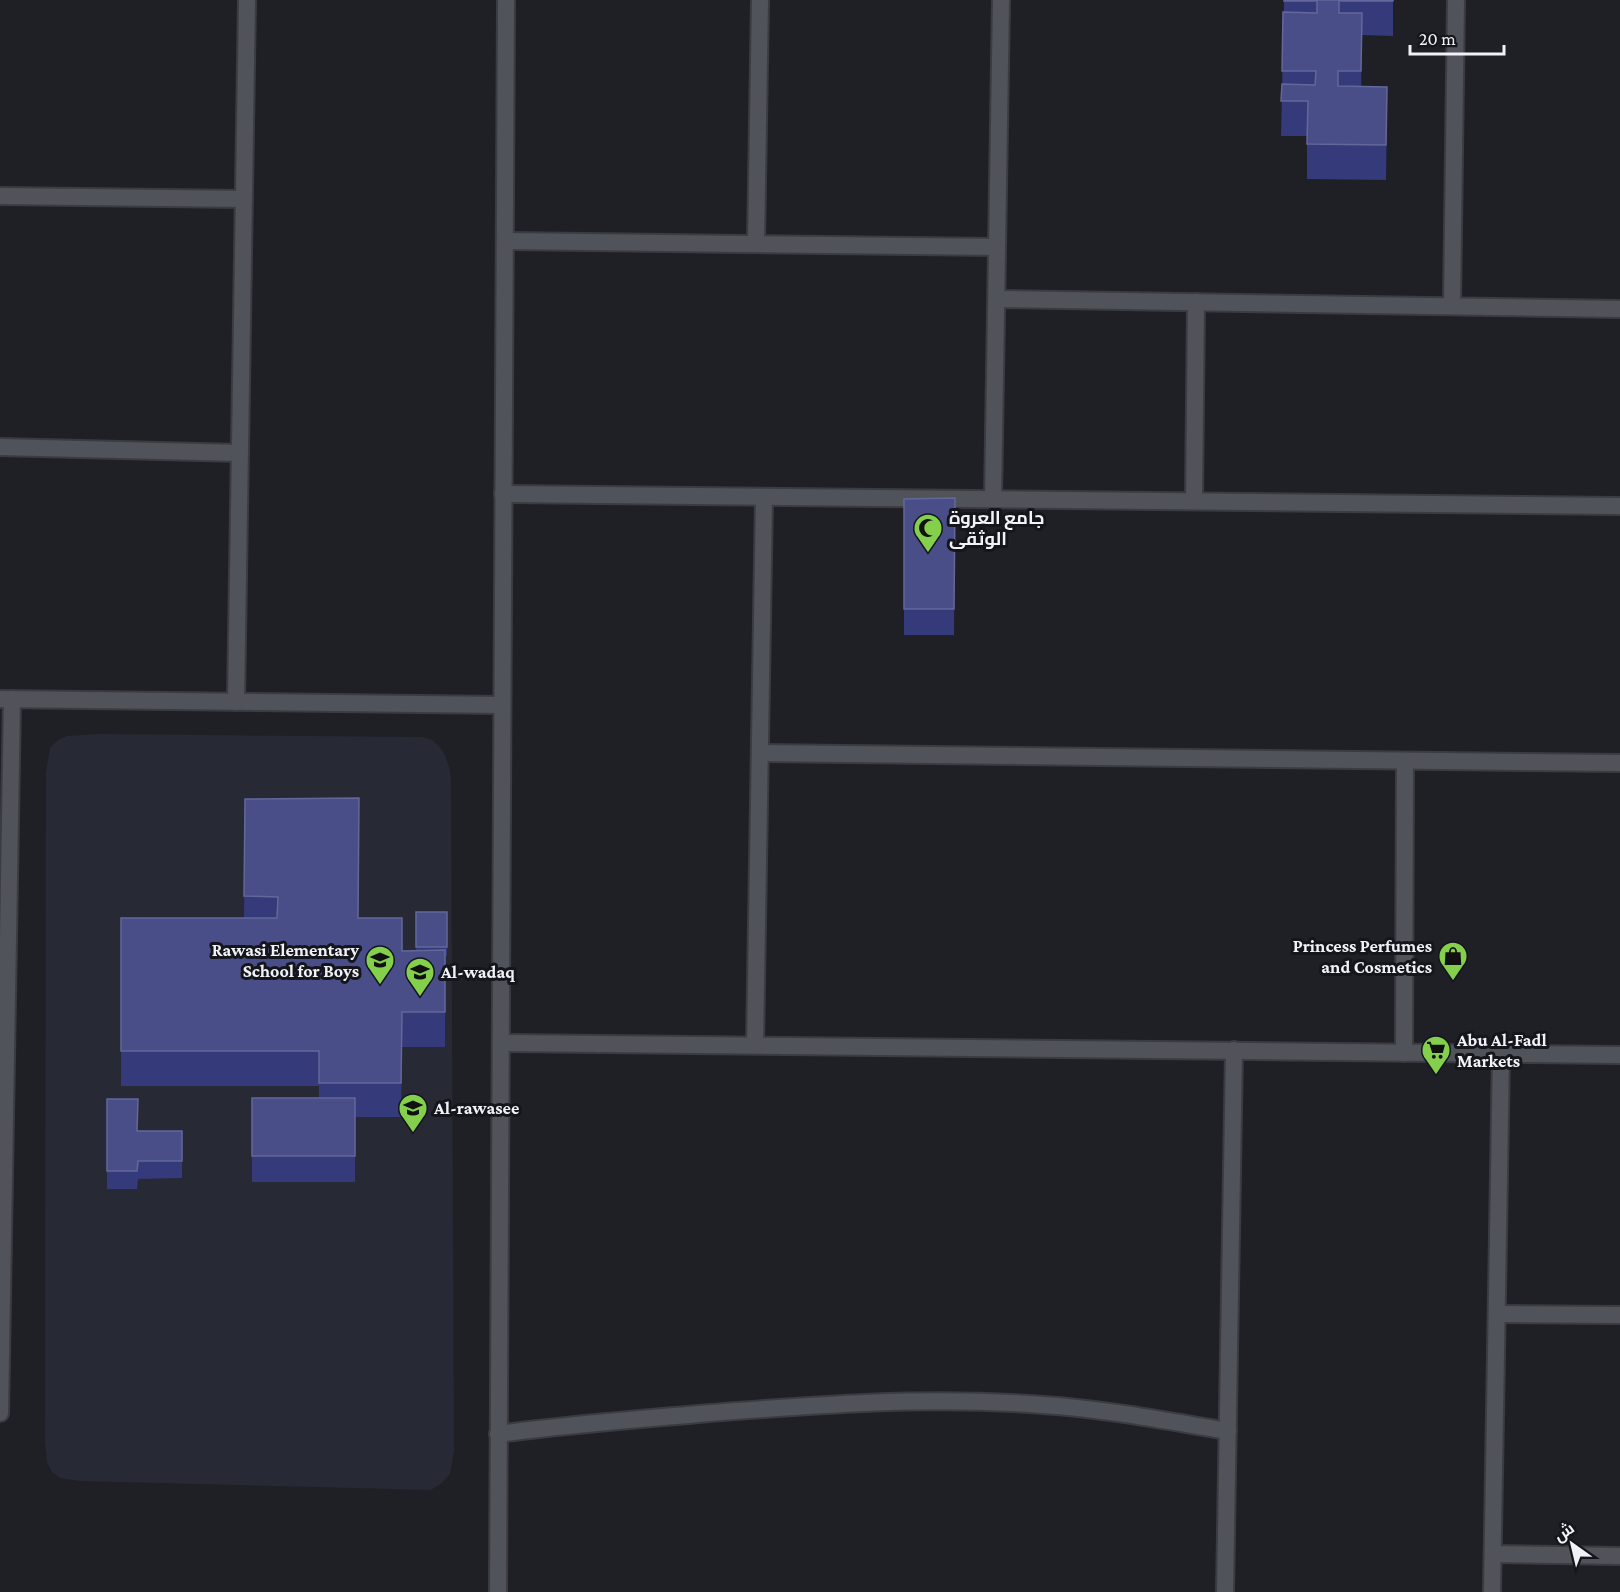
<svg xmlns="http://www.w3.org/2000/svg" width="1620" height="1592" viewBox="0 0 1620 1592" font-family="'Crimson Pro',Cairo,serif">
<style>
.built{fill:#272934}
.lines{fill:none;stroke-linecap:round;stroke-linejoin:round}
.minor-casing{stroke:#3b3c41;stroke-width:20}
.minor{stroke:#51535a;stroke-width:16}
.wall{fill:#353a7b}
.shaded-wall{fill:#232754}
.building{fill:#494e89;stroke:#64679a;stroke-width:1.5}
.labels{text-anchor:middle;stroke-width:6;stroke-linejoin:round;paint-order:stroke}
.poi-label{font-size:18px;font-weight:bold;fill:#f1f2f7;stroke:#15161c;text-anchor:start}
</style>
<rect width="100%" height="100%" fill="#1e2026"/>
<path class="built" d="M 98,734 L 422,737 L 432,740 L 439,746 L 445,755 L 450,770 L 451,784 L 454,1452 L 450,1474 L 442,1483 L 431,1490 L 80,1481 L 60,1478 L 52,1472 L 47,1462 L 45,1442 L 46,772 L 50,748 L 58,740 L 67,736 Z"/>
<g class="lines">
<g class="minor-casing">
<g id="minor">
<path d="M 0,196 L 244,199"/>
<path d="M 505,241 L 997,247"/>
<path d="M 756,244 L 760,0"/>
<path d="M 997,299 L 1620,309"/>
<path d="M 1452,306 L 1456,0"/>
<path d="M 0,447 L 240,453"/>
<path d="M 503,494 L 1620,506"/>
<path d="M 993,499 L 1001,0"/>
<path d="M 1194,501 L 1196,302"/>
<path d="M 0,699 L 502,705"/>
<path d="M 236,702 L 247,0"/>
<path d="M 760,753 L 1620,763"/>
<path d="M 501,1043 L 1620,1055"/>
<path d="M 755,1045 L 764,497"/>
<path d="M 1404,1053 L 1405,761"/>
<path d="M 1497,1314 L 1620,1315"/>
<path d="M 0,1413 L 12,699"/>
<path d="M 498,1434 C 565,1425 631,1420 698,1414 C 811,1405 929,1396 1043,1405 C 1105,1409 1167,1421 1228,1431"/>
<path d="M 1493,1554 L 1620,1556"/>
<path d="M 498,1592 L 506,0"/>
<path d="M 1225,1592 L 1234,1050"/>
<path d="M 1492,1592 L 1501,1054"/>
</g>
</g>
<use href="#minor" class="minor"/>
</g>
<g class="wall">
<path d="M 1284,0 L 1393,0 L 1393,36 L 1362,35 L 1361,87 L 1387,121 L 1386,180 L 1307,179 L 1307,136 L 1281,136 Z"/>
<path d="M 955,498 L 954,635 L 904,635 L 904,499 Z"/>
<path d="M 245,799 L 358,918 L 402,951 L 416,951 L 416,912 L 447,912 L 447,956 L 445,956 L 445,1047 L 402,1047 L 401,1117 L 355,1117 L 355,1182 L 252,1182 L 252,1098 L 319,1098 L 319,1086 L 121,1086 L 121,918 L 244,918 Z"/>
<path d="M 107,1099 L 138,1131 L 182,1131 L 182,1178 L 138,1179 L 137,1189 L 107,1189 Z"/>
</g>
<g class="shaded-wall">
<path d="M 1362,13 L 1362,48 L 1361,106 L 1361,71 Z"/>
<path d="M 1387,87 L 1387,121 L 1386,180 L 1386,145 Z"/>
</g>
<g class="building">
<path d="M 1284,0 L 1393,0 L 1393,1 L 1339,1 L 1339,13 L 1362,13 L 1361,71 L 1338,71 L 1338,86 L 1387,87 L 1386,145 L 1307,144 L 1308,101 L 1281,101 L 1282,84 L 1315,85 L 1316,71 L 1282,71 L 1283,12 L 1317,13 L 1317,1 L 1284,1 Z"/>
<path d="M 955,498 L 954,609 L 904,609 L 904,499 Z"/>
<path d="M 359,798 L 358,918 L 402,918 L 402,951 L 445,950 L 445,1012 L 402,1012 L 401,1083 L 319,1083 L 319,1051 L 121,1051 L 121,918 L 277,918 L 278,897 L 244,896 L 245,799 Z"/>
<rect x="416" y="912" width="31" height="35"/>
<rect x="252" y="1098" width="103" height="58"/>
<path d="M 107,1099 L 138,1099 L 137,1131 L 182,1131 L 182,1161 L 138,1161 L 137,1171 L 107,1171 Z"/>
</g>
<defs>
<g id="mosque-pin" transform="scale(1.5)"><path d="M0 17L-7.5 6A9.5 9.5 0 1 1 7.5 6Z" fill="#84d04d" stroke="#15161c"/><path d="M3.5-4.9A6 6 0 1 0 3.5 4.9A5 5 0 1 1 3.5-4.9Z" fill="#111"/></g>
<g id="shop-pin" transform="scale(1.5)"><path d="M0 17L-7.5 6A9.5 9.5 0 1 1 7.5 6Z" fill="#84d04d" stroke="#15161c"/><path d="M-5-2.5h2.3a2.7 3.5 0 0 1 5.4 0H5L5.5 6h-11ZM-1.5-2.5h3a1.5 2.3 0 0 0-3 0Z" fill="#111"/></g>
<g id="school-pin" transform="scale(1.5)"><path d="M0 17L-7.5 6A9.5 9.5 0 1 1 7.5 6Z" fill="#84d04d" stroke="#15161c"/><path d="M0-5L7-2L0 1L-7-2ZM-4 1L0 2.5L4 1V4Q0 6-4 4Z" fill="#111"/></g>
<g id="supermarket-pin" transform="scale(1.5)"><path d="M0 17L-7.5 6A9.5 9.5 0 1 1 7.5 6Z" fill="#84d04d" stroke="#15161c"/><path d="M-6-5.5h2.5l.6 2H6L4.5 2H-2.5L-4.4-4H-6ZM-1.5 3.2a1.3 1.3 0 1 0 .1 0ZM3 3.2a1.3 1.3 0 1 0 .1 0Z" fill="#111"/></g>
</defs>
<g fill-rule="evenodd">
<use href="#mosque-pin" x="928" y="528"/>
<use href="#shop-pin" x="1453" y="956"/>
<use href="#school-pin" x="380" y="960"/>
<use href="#school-pin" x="420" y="972"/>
<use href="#supermarket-pin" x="1436" y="1050"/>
<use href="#school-pin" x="413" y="1108"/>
</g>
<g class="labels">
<g class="poi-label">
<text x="949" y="524">جامع العروة<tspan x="949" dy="21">الوثقى</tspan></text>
<text x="1432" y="952" text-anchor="end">Princess Perfumes<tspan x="1432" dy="21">and Cosmetics</tspan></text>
<text x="359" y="956" text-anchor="end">Rawasi Elementary<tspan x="359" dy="21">School for Boys</tspan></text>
<text x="441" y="978">Al-wadaq</text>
<text x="1457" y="1046">Abu Al-Fadl<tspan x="1457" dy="21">Markets</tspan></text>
<text x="434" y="1114">Al-rawasee</text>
</g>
</g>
<g transform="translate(1572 1544) rotate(326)" stroke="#15161c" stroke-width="4.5" paint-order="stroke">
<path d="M0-4.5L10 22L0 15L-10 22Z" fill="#f1f2f7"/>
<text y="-9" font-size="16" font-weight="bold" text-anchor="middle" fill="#f1f2f7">ش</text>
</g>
<path d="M1410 45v9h94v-9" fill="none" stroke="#f1f2f7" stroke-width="3"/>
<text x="1419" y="45" font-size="18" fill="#f1f2f7" stroke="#15161c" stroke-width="4.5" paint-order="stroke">20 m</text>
</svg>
